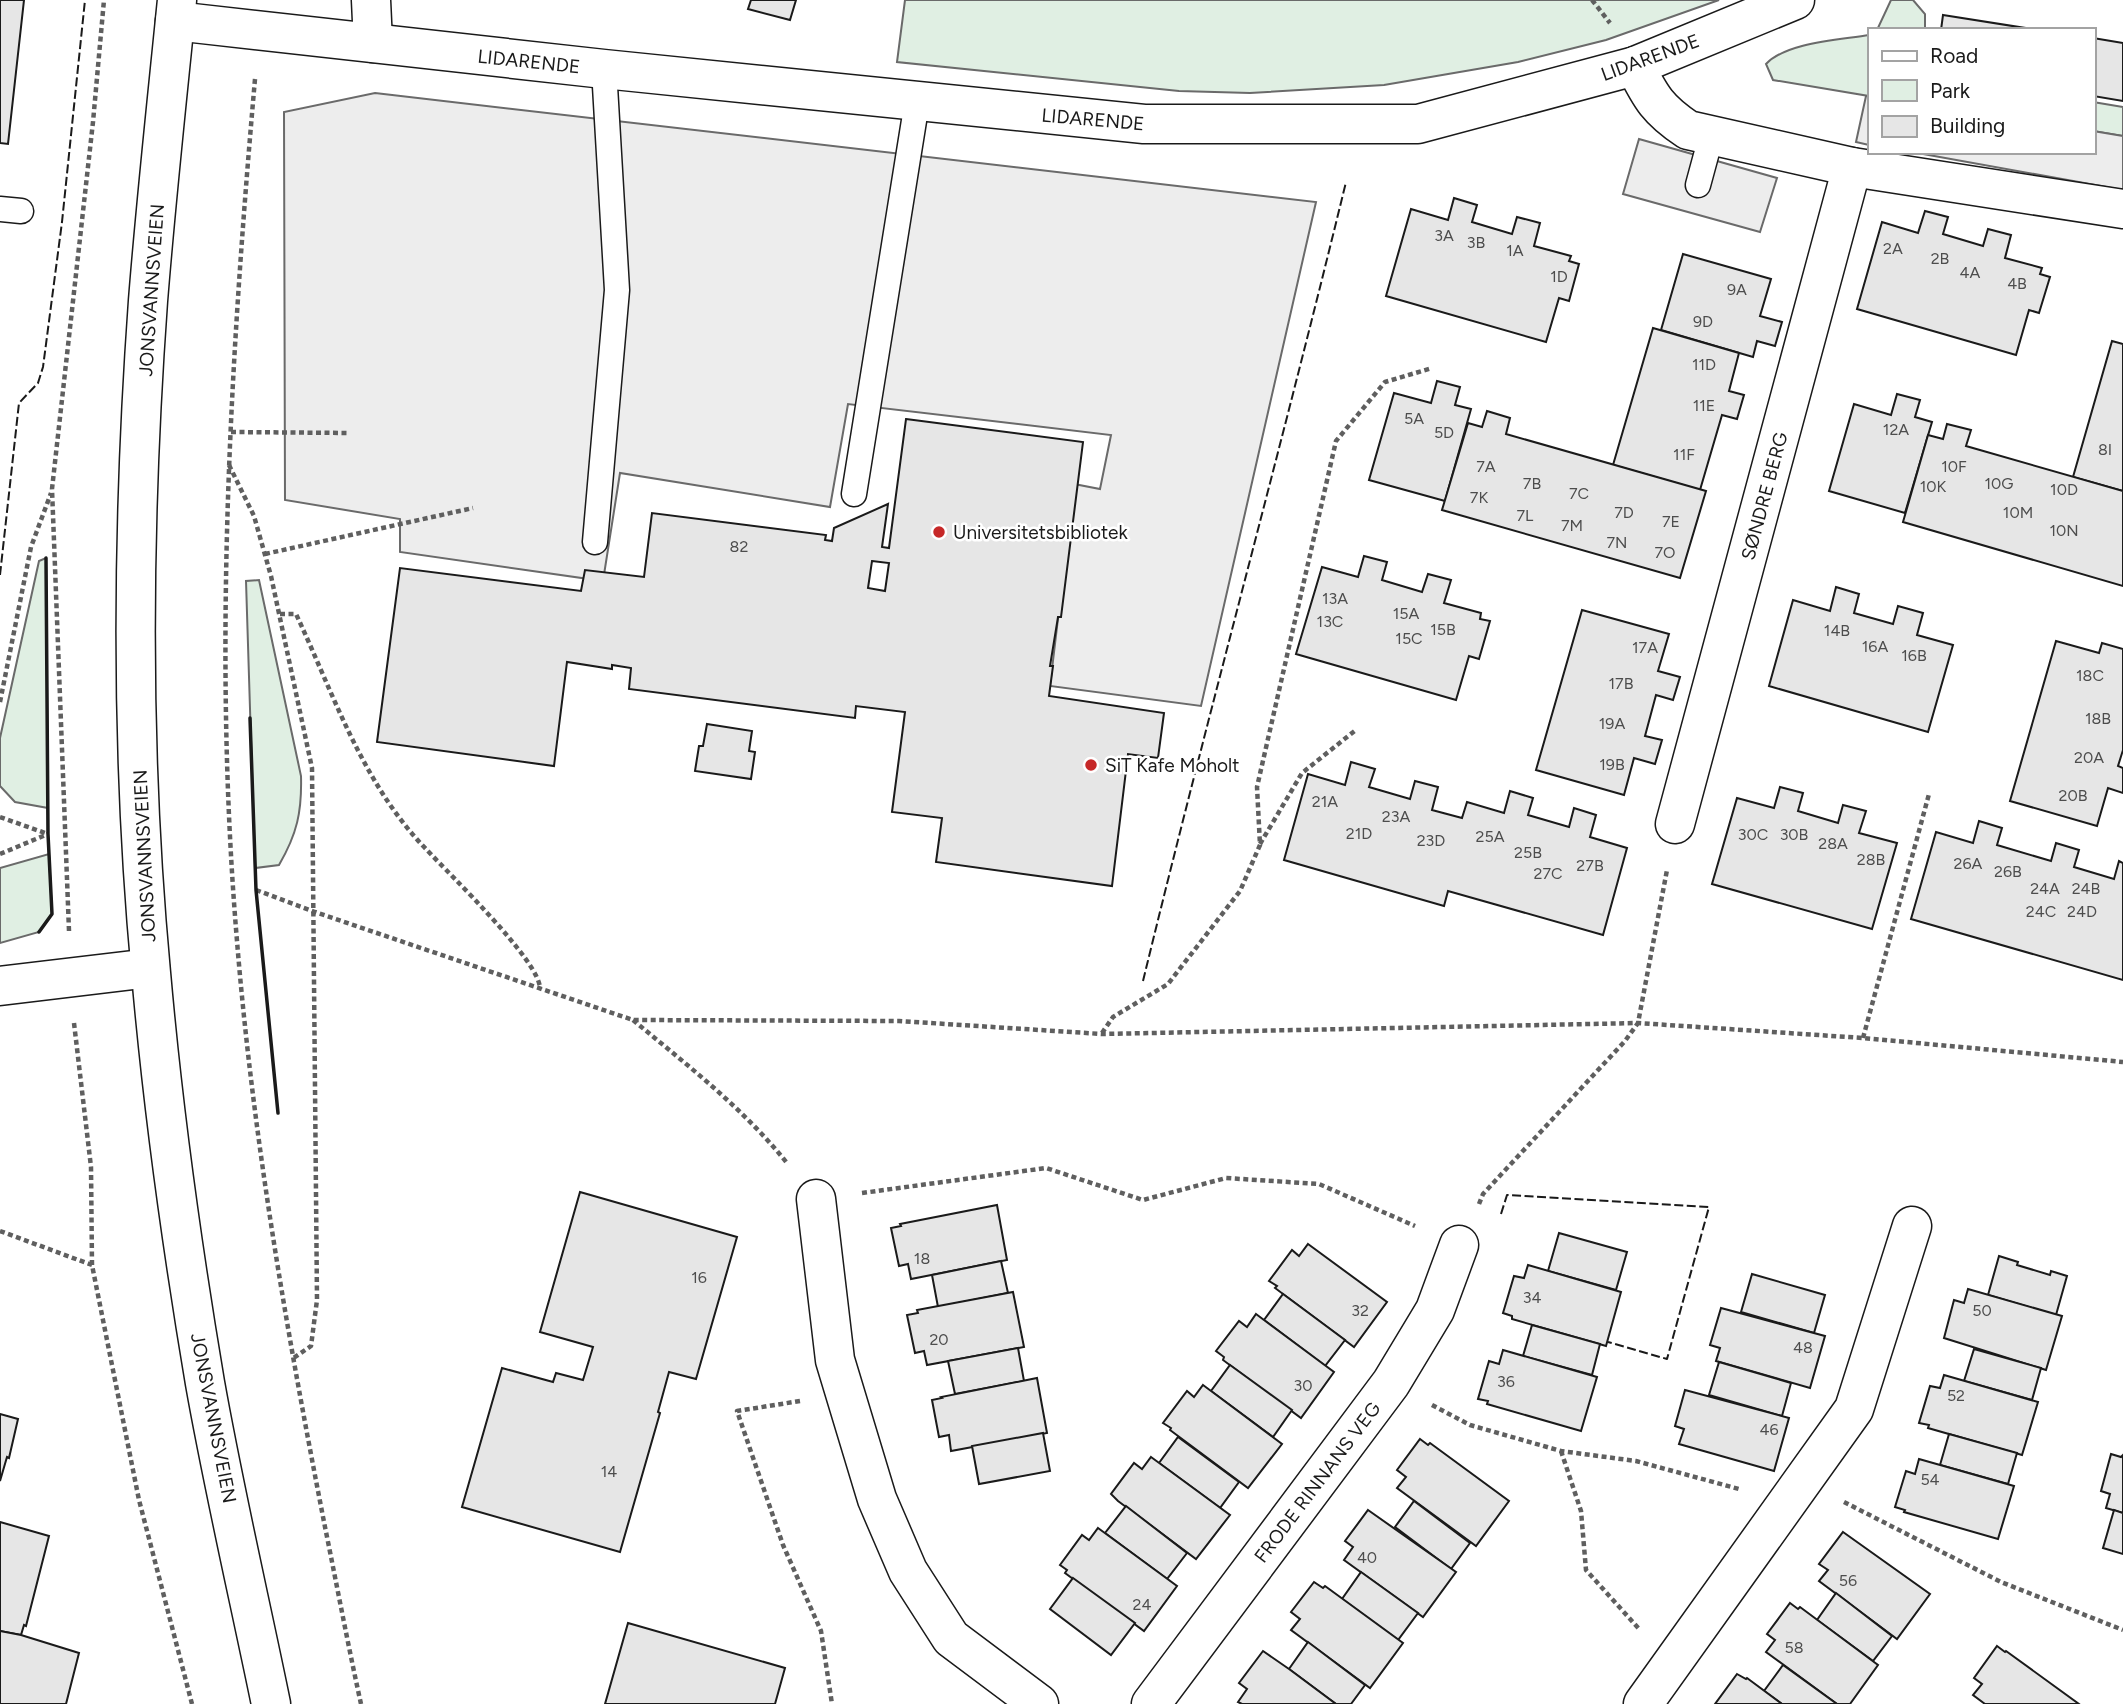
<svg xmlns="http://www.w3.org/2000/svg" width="2123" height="1704" viewBox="0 0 2123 1704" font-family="Figtree,sans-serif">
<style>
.green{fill:#e0efe3;stroke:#6a6a6a;stroke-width:2}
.parking{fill:#ededed;stroke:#6a6a6a;stroke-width:2}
.building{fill:#e6e6e6;stroke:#1a1a1a;stroke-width:2;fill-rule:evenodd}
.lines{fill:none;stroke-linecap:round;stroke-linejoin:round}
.lane-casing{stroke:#1a1a1a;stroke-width:27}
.street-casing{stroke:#1a1a1a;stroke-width:41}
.secondary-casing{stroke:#1a1a1a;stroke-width:41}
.path{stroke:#5f5f5f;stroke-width:4.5;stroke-dasharray:5 3.5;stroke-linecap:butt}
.lane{stroke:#fff;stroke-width:24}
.street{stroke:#fff;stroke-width:38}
.secondary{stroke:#fff;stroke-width:38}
.fence{stroke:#1a1a1a;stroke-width:2;stroke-dasharray:9 3.5;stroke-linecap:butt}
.wall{stroke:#1a1a1a;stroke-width:3.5}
.poi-dot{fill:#c62828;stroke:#fff;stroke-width:2.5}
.labels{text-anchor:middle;stroke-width:5;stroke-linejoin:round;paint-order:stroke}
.number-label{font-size:16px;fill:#4d4d4d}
.street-label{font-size:19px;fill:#1a1a1a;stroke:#fff}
.poi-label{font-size:19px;fill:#1a1a1a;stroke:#fff;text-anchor:start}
</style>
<rect width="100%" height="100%" fill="#fff"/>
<g class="green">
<path d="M 905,0 L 1719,0 L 1606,40 L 1518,62 L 1384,85 L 1250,93 L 1179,91 L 897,62 Z"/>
<path d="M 1891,0 L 1913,0 L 1925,14 L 1925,30 L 1877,30 Z"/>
<path d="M 1869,35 L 1869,96 L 1773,80 L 1766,64 C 1787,42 1839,40 1869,35 Z"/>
<path d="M 2093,102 L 2123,107 L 2123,136 L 2093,131 Z"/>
<path d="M 46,558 L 48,808 L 15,802 L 0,786 L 0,738 L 39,561 Z"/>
<path d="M 259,580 L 301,776 C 302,812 297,834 279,865 L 255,868 L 246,581 Z"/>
<path d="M 49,854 L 52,914 L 39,932 L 0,943 L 0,868 Z"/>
</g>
<g class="parking">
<path d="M 375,93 L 1316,202 L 1201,706 L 1050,686 L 1074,484 L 1100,489 L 1111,435 L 848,404 L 830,507 L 620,473 L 603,581 L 400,552 L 400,519 L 285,500 L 284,112 Z"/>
<path d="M 1866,96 L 1869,96 L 1869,145 L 1856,142 Z"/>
<path d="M 2093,131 L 2123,136 L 2123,190 L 1912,152 L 2093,152 Z"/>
<path d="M 1639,139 L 1777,178 L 1760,232 L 1623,194 Z"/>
</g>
<g class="building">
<path d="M 0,0 L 24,0 L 8,144 L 0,143 Z"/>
<path d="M 751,0 L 796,0 L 790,20 L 748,9 Z"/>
<path d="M 1943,15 L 2038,30 L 1941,30 Z"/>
<path d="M 2093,38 L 2123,43 L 2123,101 L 2093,96 Z"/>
<path d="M 1454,198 L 1477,205 L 1472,222 L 1512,234 L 1517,217 L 1540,223 L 1534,246 L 1571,256 L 1569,261 L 1579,264 L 1569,301 L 1559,298 L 1546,342 L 1386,296 L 1411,209 L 1448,220 Z"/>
<path d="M 1925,211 L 1948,217 L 1943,234 L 1983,246 L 1988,229 L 2011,235 L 2005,258 L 2042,268 L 2040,274 L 2050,277 L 2039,313 L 2029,310 L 2016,355 L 1857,309 L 1882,222 L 1918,233 Z"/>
<path d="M 1683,254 L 1771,279 L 1760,316 L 1782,322 L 1775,346 L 1757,341 L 1753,357 L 1661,330 Z"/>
<path d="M 1653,328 L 1739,353 L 1729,391 L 1744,395 L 1737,419 L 1722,415 L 1700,490 L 1613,465 Z"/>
<path d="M 2112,341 L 2123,344 L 2123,491 L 2073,477 Z"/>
<path d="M 1437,381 L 1460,387 L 1455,405 L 1471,409 L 1445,501 L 1369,480 L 1394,393 L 1431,403 Z"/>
<path d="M 1897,394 L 1920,400 L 1915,417 L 1932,422 L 1905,513 L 1829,491 L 1854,404 L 1891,415 Z"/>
<path d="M 1487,411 L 1510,418 L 1506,434 L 1706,491 L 1680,578 L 1442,510 L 1468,423 L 1482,427 Z"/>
<path d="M 906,419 L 1083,442 L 1061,617 L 1058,617 L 1050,666 L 1053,666 L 1049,696 L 1164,713 L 1158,758 L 1128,754 L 1112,886 L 936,862 L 942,818 L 892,812 L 905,712 L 856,706 L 855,718 L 629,689 L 631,668 L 612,665 L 612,669 L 567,662 L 554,766 L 377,742 L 400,568 L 581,591 L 585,570 L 644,577 L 652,513 L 826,535 L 825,540 L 832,541 L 834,528 L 888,504 L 882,547 L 889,548 ZM 872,561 L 889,563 L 885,591 L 868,588 Z"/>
<path d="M 1947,424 L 1971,430 L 1966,446 L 2123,491 L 2123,586 L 1903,522 L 1928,435 L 1943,439 Z"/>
<path d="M 1364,556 L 1387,562 L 1382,580 L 1422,592 L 1428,574 L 1451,580 L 1444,603 L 1481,613 L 1480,619 L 1490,621 L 1479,659 L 1469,656 L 1456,700 L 1296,654 L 1322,567 L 1358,577 Z"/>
<path d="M 1836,587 L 1859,594 L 1854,613 L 1893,624 L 1898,606 L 1923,613 L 1917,635 L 1953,645 L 1928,732 L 1769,686 L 1793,600 L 1830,611 Z"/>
<path d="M 1582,610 L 1669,634 L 1658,671 L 1680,677 L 1673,700 L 1656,695 L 1645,736 L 1662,740 L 1655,764 L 1634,758 L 1624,795 L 1536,770 Z"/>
<path d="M 2056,641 L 2099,653 L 2102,643 L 2123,649 L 2123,750 L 2118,766 L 2123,768 L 2123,793 L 2108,788 L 2097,826 L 2010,801 Z"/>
<path d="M 707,724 L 752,731 L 749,751 L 755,752 L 751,779 L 695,771 L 699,746 L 703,746 Z"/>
<path d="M 1351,762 L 1375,769 L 1369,787 L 1410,799 L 1415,781 L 1438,787 L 1432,810 L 1462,818 L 1467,802 L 1504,813 L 1510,791 L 1533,798 L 1528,815 L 1569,827 L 1574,808 L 1596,815 L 1590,837 L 1627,848 L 1603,935 L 1448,891 L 1444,906 L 1284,860 L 1308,774 L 1345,785 Z"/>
<path d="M 1780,787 L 1803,793 L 1798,811 L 1838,823 L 1843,805 L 1866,811 L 1859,833 L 1897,843 L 1872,929 L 1712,884 L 1737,798 L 1774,808 Z"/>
<path d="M 1979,821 L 2002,828 L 1997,845 L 2051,861 L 2056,843 L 2079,850 L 2074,867 L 2114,879 L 2119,861 L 2123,863 L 2123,980 L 1911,919 L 1936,832 L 1973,843 Z"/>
<path d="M 580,1192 L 737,1237 L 696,1379 L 669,1372 L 658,1412 L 660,1413 L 620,1552 L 462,1507 L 502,1368 L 553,1382 L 556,1373 L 583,1380 L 593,1347 L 540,1332 Z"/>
<path d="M 997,1205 L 1007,1260 L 911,1279 L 908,1264 L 899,1266 L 891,1228 L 901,1226 L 900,1224 Z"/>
<path d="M 1559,1233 L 1627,1252 L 1616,1290 L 1548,1271 Z"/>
<path d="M 1308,1244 L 1387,1302 L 1354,1347 L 1275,1288 L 1277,1286 L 1269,1281 L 1292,1250 L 1299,1256 Z"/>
<path d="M 1999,1256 L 2018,1262 L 2017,1265 L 2050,1275 L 2051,1271 L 2067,1276 L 2056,1315 L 1988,1295 Z"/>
<path d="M 1001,1261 L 1008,1293 L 938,1307 L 932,1275 Z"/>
<path d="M 1528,1265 L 1621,1292 L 1606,1346 L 1512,1319 L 1512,1316 L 1503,1313 L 1514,1276 L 1524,1278 Z"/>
<path d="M 1752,1274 L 1825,1295 L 1814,1333 L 1741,1312 Z"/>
<path d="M 1968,1289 L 2062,1316 L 2046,1370 L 1944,1338 L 1954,1300 L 1964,1303 Z"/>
<path d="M 1013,1292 L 1024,1347 L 927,1365 L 924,1351 L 915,1353 L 907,1315 L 918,1313 L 917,1310 Z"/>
<path d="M 1283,1294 L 1345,1340 L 1325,1366 L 1264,1320 Z"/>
<path d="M 1721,1308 L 1825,1336 L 1810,1388 L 1716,1361 L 1720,1348 L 1710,1345 Z"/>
<path d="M 1256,1314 L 1334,1372 L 1301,1418 L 1223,1360 L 1224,1357 L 1216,1351 L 1239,1321 L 1247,1327 Z"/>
<path d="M 1532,1325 L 1600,1344 L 1592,1375 L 1523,1356 Z"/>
<path d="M 1018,1348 L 1024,1381 L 955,1394 L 948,1361 Z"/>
<path d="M 1974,1349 L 2041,1368 L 2032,1400 L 1964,1381 Z"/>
<path d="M 1503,1350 L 1597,1377 L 1581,1431 L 1487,1404 L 1488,1401 L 1478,1399 L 1489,1361 L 1499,1364 Z"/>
<path d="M 1719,1362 L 1791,1383 L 1782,1416 L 1709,1395 Z"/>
<path d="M 1230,1365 L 1292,1410 L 1273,1437 L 1211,1391 Z"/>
<path d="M 1944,1375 L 2038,1402 L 2022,1455 L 1928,1428 L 1929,1425 L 1919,1423 L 1930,1386 L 1940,1388 Z"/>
<path d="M 1037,1378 L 1047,1433 L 951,1451 L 949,1435 L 939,1437 L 932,1400 L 942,1398 L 941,1397 Z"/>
<path d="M 1203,1385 L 1282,1444 L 1248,1488 L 1170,1430 L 1171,1428 L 1163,1423 L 1187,1391 L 1194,1397 Z"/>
<path d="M 1685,1390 L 1789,1418 L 1774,1471 L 1679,1444 L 1684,1429 L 1675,1426 Z"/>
<path d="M 0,1414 L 18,1419 L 9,1458 L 7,1457 L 0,1481 Z"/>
<path d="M 1043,1433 L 1050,1471 L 979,1484 L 972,1446 Z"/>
<path d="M 1949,1434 L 2017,1453 L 2008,1484 L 1940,1465 Z"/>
<path d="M 1178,1437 L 1239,1482 L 1220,1508 L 1159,1463 Z"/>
<path d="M 1420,1439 L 1428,1445 L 1430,1443 L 1509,1501 L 1476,1546 L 1397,1488 L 1406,1477 L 1397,1470 Z"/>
<path d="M 2111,1454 L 2121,1457 L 2123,1455 L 2123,1513 L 2106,1508 L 2110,1494 L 2101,1491 Z"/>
<path d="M 1151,1457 L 1230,1515 L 1196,1559 L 1118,1501 L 1111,1494 L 1134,1463 L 1142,1469 Z"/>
<path d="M 1919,1459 L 2014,1486 L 1998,1539 L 1904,1512 L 1905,1510 L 1895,1507 L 1906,1471 L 1915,1474 Z"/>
<path d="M 1414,1501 L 1470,1543 L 1451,1569 L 1395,1527 Z"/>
<path d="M 1126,1506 L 1187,1553 L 1167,1579 L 1105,1533 Z"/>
<path d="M 1368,1510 L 1456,1572 L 1423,1617 L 1344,1560 L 1353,1547 L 1345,1541 Z"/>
<path d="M 2114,1510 L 2123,1513 L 2123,1554 L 2103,1548 Z"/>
<path d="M 0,1522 L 49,1536 L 26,1626 L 24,1625 L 21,1635 L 0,1631 Z"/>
<path d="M 1098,1528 L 1177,1586 L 1144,1631 L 1065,1573 L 1067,1570 L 1060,1565 L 1082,1535 L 1089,1540 Z"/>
<path d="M 1843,1532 L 1930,1594 L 1897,1639 L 1819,1581 L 1828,1570 L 1819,1564 Z"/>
<path d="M 1361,1572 L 1418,1613 L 1398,1640 L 1342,1599 Z"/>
<path d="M 1073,1578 L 1135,1623 L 1111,1655 L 1050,1609 Z"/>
<path d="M 1314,1582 L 1323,1588 L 1325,1586 L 1403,1643 L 1370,1688 L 1291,1630 L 1300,1619 L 1291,1612 Z"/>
<path d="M 1836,1593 L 1892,1636 L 1873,1661 L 1817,1620 Z"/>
<path d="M 1790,1603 L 1798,1609 L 1800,1607 L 1878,1665 L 1850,1704 L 1837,1704 L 1766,1652 L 1775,1640 L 1767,1634 Z"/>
<path d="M 628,1623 L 785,1668 L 775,1704 L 605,1704 Z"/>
<path d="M 0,1631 L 21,1635 L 79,1653 L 66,1704 L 0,1704 Z"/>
<path d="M 1308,1642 L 1365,1685 L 1351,1704 L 1336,1704 L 1289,1669 Z"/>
<path d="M 1997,1646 L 2005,1652 L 2006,1651 L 2079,1704 L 1985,1704 L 1973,1695 L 1982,1684 L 1974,1678 Z"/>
<path d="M 1263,1651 L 1289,1669 L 1336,1704 L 1242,1704 L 1238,1702 L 1247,1689 L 1239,1683 Z"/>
<path d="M 1783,1665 L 1837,1704 L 1782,1704 L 1764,1691 Z"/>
<path d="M 1737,1674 L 1746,1679 L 1747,1678 L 1782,1704 L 1715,1704 Z"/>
</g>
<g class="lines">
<g class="lane-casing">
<g id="lane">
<path d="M 1698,185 L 1711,137"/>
<path d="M 0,209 L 21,211"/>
<path d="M 854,494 L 917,102"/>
<path d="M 595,542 L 617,290 L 604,69"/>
</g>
</g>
<g class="street-casing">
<g id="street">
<path d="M 371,0 L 373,43"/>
<path d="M 175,21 L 604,69 L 1144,124 L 1418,124 L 1635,66 L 1795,0"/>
<path d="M 1635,66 C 1651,98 1658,110 1688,130 L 1852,167 L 2123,209"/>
<path d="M 1675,824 L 1852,167"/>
<path d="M 0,986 L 150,968"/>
<path d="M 816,1199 L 835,1360 L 877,1499 L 908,1571 L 951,1638 L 1039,1704"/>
<path d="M 1151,1704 L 1391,1383 L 1435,1310 L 1459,1245"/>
<path d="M 1643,1704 L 1854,1409 L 1912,1226"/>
</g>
</g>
<g class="secondary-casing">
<path id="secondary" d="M 177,0 C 167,100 156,200 148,301 C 132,523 130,750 151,973 C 163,1110 182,1247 205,1383 C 224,1490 249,1597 271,1704"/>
</g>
<g class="path">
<path d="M 1592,0 L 1610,23"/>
<path d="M 255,79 C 230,364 213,656 237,941 C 253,1138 287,1333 325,1527 C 337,1586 348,1645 361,1704"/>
<path d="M 231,432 L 349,433"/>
<path d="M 229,465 L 254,516 L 271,576 L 312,768 L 317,1300 L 311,1346 L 292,1359"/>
<path d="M 265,554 L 473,508"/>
<path d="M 280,614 L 296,614 C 334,695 363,785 427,850 C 449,874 541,962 540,989"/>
<path d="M 0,702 L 31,547 L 51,493"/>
<path d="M 0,817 L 48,834"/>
<path d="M 1260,844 L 1302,773 L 1357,729"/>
<path d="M 0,854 L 48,834"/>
<path d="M 256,890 L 315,912 L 633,1020 L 899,1021 L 1102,1034 L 1638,1023 L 1863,1038 L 2123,1062"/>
<path d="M 69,931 L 52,489 L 93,122 L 104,0"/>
<path d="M 633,1020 C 687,1065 743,1108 787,1163"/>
<path d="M 74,1023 L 91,1167 L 92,1265 L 139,1500 L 192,1704"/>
<path d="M 1102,1033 L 1113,1017 L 1168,984 L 1240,891 L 1260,845 L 1257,787 L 1336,441 L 1385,382 L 1432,368"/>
<path d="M 1863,1038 L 1929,794"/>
<path d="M 862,1193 L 1046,1168 L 1143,1200 L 1226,1178 L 1319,1184 L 1415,1226"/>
<path d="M 1479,1204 L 1483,1194 L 1625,1041 L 1638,1023 L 1667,870"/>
<path d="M 0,1231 L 92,1265"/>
<path d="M 800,1401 L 737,1411 L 783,1545 L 821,1631 L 832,1704"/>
<path d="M 1432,1405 L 1470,1425 L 1561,1451 L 1636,1461 L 1739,1489"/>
<path d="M 1561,1451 L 1581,1511 L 1586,1570 L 1640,1630"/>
<path d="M 1844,1502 L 2001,1582 L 2123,1630"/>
</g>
<use href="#lane" class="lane"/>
<use href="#street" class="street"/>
<use href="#secondary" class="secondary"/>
<g class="fence">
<path d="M 0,575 L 19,403 L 38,383 L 43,367 L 62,222 L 85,0"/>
<path d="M 1143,981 C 1208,714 1281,449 1346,182"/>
<path d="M 1501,1214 L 1507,1195 L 1709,1207 L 1667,1359 L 1608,1342"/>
</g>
<g class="wall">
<path d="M 250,718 L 256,890 L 278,1113"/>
<path d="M 39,932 L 52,914 L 48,834 L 46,558"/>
</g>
</g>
<g class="poi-dot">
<circle cx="939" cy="532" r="7"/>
<circle cx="1091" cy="765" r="7"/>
</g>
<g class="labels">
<g class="number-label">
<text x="1444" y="241">3A</text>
<text x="1476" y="248">3B</text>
<text x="1893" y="254">2A</text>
<text x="1515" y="256">1A</text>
<text x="1940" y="264">2B</text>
<text x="1970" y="278">4A</text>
<text x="1559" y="282">1D</text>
<text x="2017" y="289">4B</text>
<text x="1737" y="295">9A</text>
<text x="1703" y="327">9D</text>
<text x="1704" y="370">11D</text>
<text x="1704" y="411">11E</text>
<text x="1414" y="424">5A</text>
<text x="1896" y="435">12A</text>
<text x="1444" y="438">5D</text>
<text x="2105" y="455">8I</text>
<text x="1684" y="460">11F</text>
<text x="1486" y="472">7A</text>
<text x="1954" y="472">10F</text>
<text x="1532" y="489">7B</text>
<text x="1999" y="489">10G</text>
<text x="1933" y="492">10K</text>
<text x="2064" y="495">10D</text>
<text x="1579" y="499">7C</text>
<text x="1479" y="503">7K</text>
<text x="1624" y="518">7D</text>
<text x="2018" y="518">10M</text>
<text x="1525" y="521">7L</text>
<text x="1671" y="527">7E</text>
<text x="1572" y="531">7M</text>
<text x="2064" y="536">10N</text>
<text x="1617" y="548">7N</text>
<text x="739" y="552">82</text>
<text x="1665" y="558">7O</text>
<text x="1335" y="604">13A</text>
<text x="1406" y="619">15A</text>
<text x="1330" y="627">13C</text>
<text x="1443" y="635">15B</text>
<text x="1837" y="636">14B</text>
<text x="1409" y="644">15C</text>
<text x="1875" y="652">16A</text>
<text x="1645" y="653">17A</text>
<text x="1914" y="661">16B</text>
<text x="2090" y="681">18C</text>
<text x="1621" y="689">17B</text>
<text x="2098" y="724">18B</text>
<text x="1612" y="729">19A</text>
<text x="2089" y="763">20A</text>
<text x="1612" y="770">19B</text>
<text x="2073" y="801">20B</text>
<text x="1325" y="807">21A</text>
<text x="1396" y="822">23A</text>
<text x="1359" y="839">21D</text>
<text x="1753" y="840">30C</text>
<text x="1794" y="840">30B</text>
<text x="1490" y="842">25A</text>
<text x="1431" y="846">23D</text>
<text x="1833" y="849">28A</text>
<text x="1528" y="858">25B</text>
<text x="1871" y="865">28B</text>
<text x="1968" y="869">26A</text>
<text x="1590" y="871">27B</text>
<text x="2008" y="877">26B</text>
<text x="1548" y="879">27C</text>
<text x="2045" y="894">24A</text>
<text x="2086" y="894">24B</text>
<text x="2041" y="917">24C</text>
<text x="2082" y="917">24D</text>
<text x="922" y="1264">18</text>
<text x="699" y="1283">16</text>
<text x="1532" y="1303">34</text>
<text x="1360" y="1316">32</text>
<text x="1982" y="1316">50</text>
<text x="939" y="1345">20</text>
<text x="1803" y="1353">48</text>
<text x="1506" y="1387">36</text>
<text x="1303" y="1391">30</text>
<text x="1956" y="1401">52</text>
<text x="1769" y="1435">46</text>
<text x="609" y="1477">14</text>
<text x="1930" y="1485">54</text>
<text x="1367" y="1563">40</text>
<text x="1848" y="1586">56</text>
<text x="1142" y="1610">24</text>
<text x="1794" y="1653">58</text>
</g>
<g class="street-label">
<text transform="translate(1650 57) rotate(-20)" y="7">LIDARENDE</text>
<text transform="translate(529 61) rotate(6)" y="7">LIDARENDE</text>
<text transform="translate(1093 119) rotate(5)" y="7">LIDARENDE</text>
<text transform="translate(151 290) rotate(-86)" y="7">JONSVANNSVEIEN</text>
<text transform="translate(1764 496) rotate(-75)" y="7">SØNDRE BERG</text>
<text transform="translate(144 856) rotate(-93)" y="7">JONSVANNSVEIEN</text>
<text transform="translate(214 1418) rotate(79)" y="7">JONSVANNSVEIEN</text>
<text transform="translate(1317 1482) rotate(-53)" y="7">FRODE RINNANS VEG</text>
</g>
<g class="poi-label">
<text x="953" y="539">Universitetsbibliotek</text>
<text x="1105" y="772">SiT Kafe Moholt</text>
</g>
</g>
<rect x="1868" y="28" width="228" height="126" fill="#ffffff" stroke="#a3a3a3" stroke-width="2"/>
<rect x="1882" y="51" width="35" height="10" fill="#ffffff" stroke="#a3a3a3" stroke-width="2"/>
<text x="1930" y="63" font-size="21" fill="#1a1a1a">Road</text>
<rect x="1882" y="80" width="35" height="21" fill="#e0efe3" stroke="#a3a3a3" stroke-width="2"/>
<text x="1930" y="98" font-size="21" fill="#1a1a1a">Park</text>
<rect x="1882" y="116" width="35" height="21" fill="#e6e6e6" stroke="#a3a3a3" stroke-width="2"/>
<text x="1930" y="133" font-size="21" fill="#1a1a1a">Building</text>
</svg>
